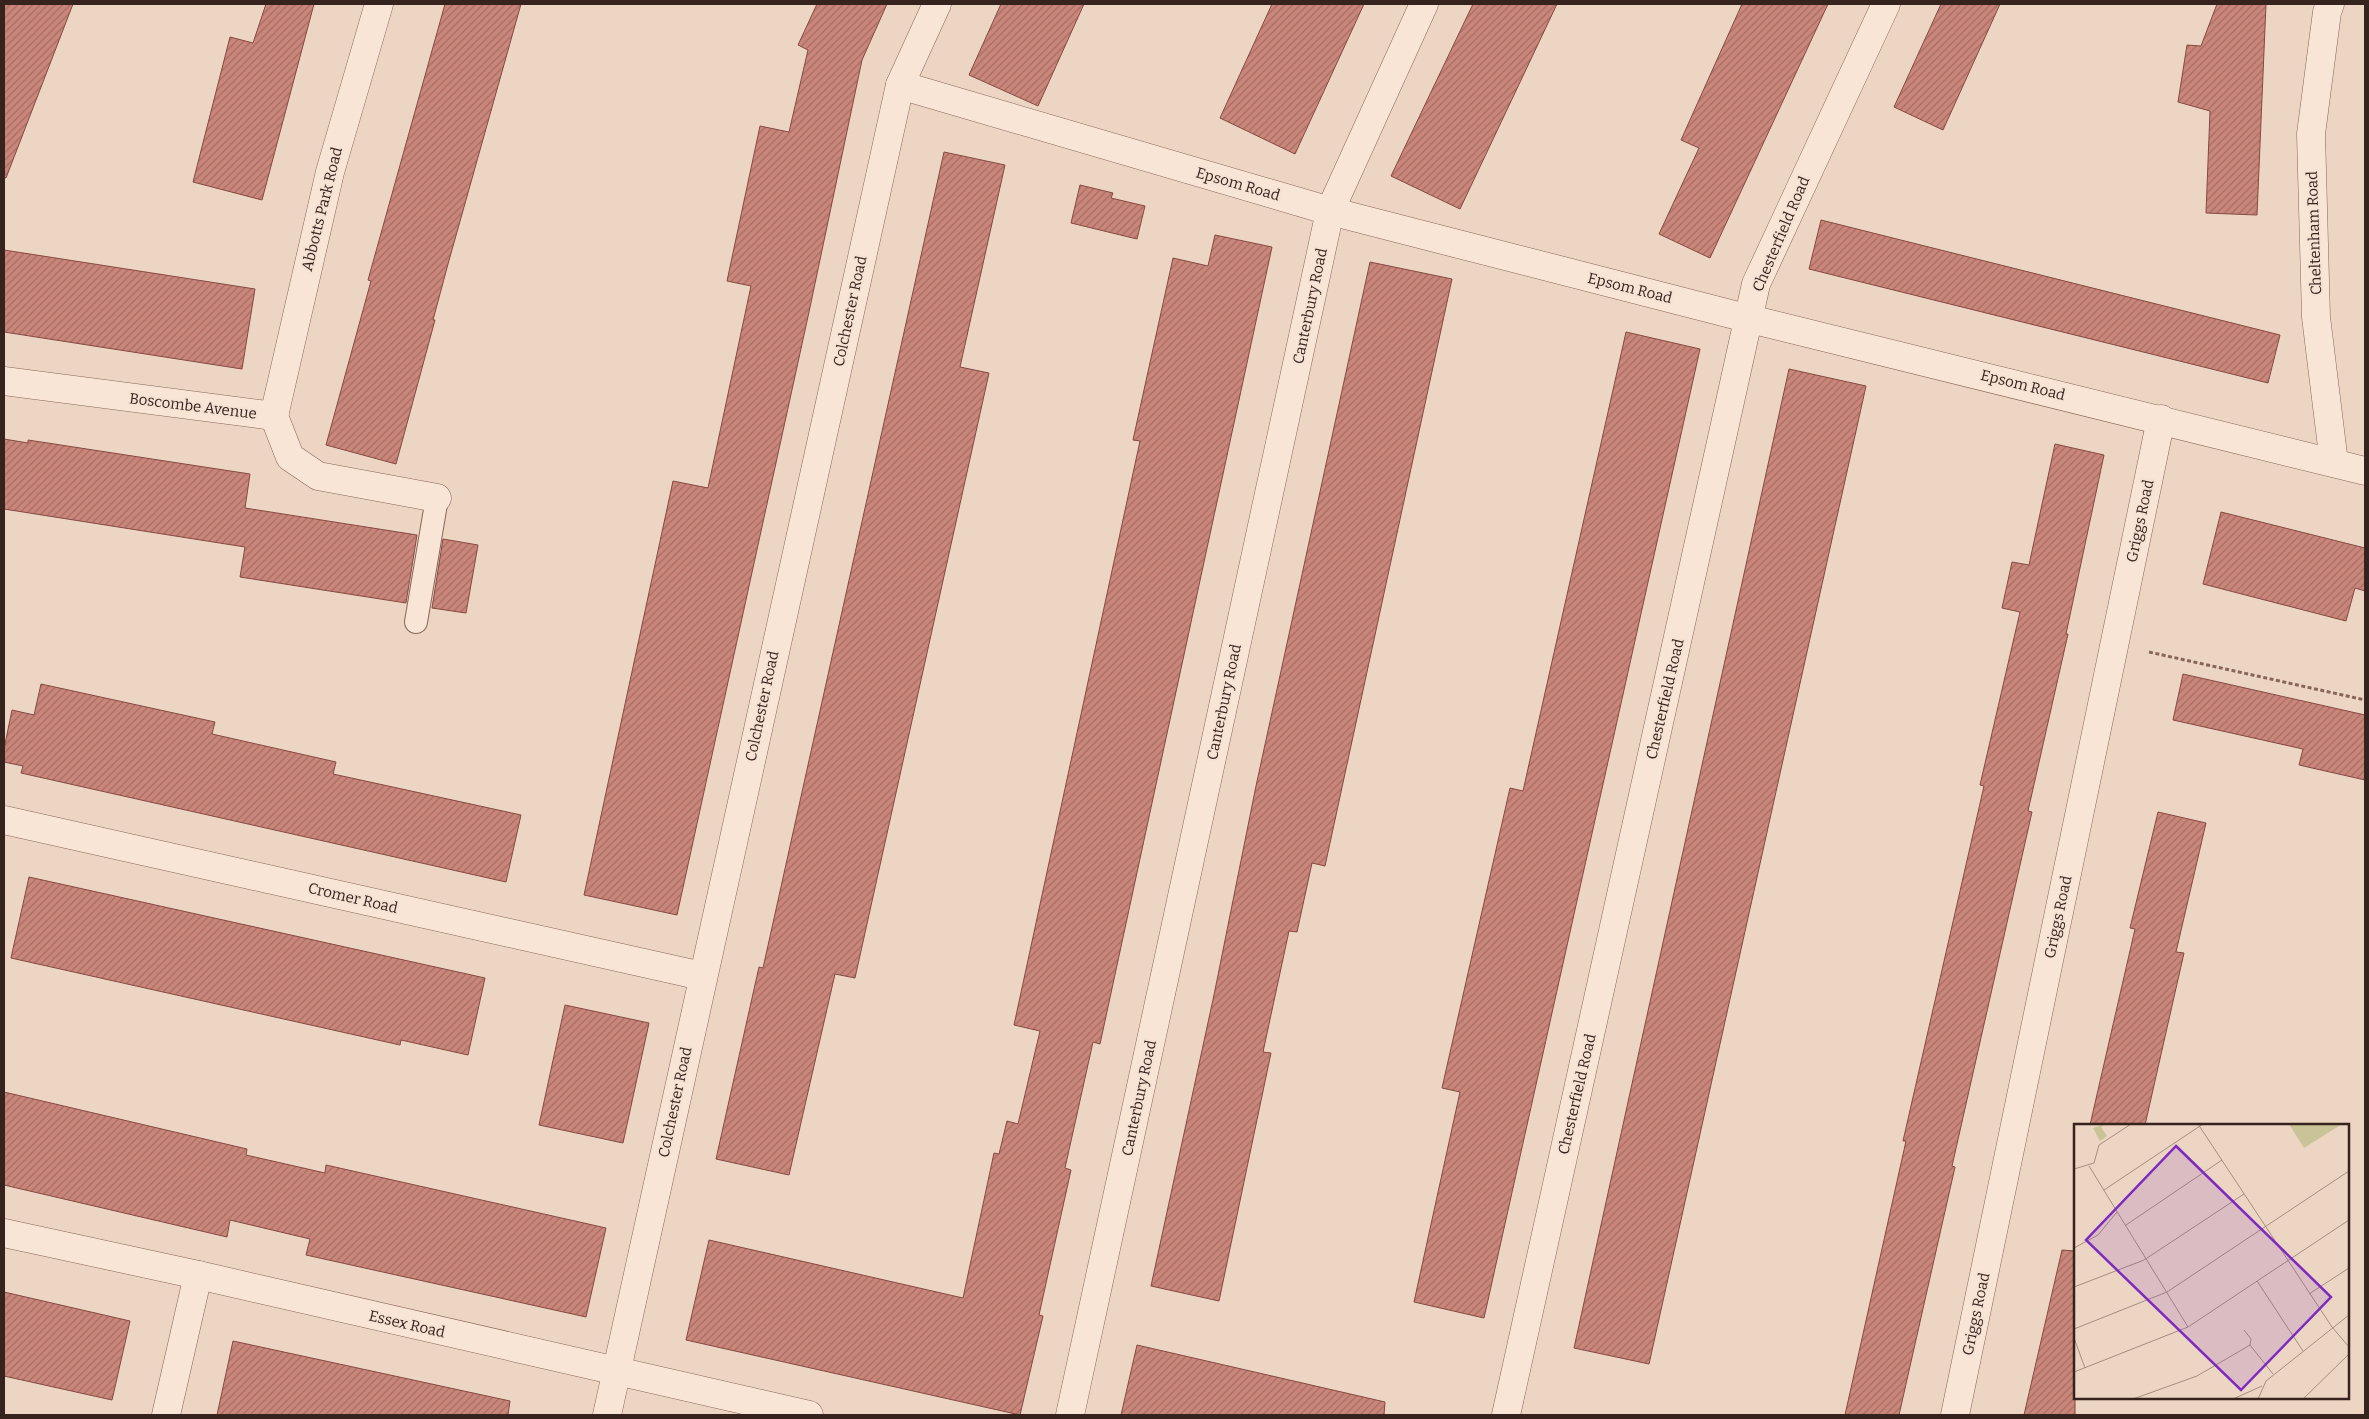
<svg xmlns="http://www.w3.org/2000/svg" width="2369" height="1419" viewBox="0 0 2369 1419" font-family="Bitter,serif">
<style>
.building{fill:url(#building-hatch);stroke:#854941}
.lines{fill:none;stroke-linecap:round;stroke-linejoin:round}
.service-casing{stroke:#87665a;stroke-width:24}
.minor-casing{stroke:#87665a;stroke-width:29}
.tertiary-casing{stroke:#87665a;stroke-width:29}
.path{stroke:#87665a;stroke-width:3;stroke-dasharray:4 2.5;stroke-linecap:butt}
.service{stroke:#f8e5d6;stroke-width:22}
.minor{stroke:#f8e5d6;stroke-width:28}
.tertiary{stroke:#f8e5d6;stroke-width:28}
.labels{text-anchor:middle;stroke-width:4;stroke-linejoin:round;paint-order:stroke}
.street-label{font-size:15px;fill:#37231e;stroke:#f5e2d3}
.inset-road{fill:none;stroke:#a48e81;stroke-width:1}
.view{fill:#7b2cbf;fill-opacity:0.15;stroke:#7b2cbf;stroke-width:2.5}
.inset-edge{fill:none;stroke:#37231e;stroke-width:2.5}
</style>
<defs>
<pattern id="building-hatch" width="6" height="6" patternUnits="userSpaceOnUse" patternTransform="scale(1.25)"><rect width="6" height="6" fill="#ca867a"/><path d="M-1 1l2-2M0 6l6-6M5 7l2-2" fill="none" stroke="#a56d63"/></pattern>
</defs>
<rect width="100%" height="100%" fill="#edd5c3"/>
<g class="building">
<path d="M 4,4 L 73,4 L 6,178 L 4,177 Z"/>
<path d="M 266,4 L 314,4 L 262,200 L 193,182 L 230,37 L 253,43 Z"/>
<path d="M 445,4 L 521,4 L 448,264 L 433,320 L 435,320 L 396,464 L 326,445 L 371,281 L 368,280 Z"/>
<path d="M 817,4 L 887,4 L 862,60 L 809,312 L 677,915 L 584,895 L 673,481 L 708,488 L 751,286 L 727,281 L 760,126 L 789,132 L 808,50 L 798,45 Z"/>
<path d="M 1001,4 L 1084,4 L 1038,106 L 969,75 Z"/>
<path d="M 1272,4 L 1364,4 L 1295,154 L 1220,118 Z"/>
<path d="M 1473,4 L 1557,4 L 1460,209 L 1391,176 Z"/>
<path d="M 1742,4 L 1828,4 L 1710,258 L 1659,234 L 1699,148 L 1681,140 Z"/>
<path d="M 1941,4 L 2000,4 L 1943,130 L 1894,107 Z"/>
<path d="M 2217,4 L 2266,4 L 2257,215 L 2206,213 L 2210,111 L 2178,102 L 2187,45 L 2201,46 Z"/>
<path d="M 944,152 L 1005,165 L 960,367 L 989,373 L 855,978 L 835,974 L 789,1175 L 716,1159 L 759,967 L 763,968 Z"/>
<path d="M 1080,185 L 1113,193 L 1111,198 L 1145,206 L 1137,239 L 1071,223 Z"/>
<path d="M 1821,220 L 2280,335 L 2268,383 L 1809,269 Z"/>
<path d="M 1215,235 L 1272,247 L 1100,1044 L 1093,1042 L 1065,1168 L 1071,1170 L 1039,1315 L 1043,1316 L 1020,1415 L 686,1340 L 709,1240 L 963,1298 L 994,1153 L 999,1154 L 1007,1121 L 1018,1124 L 1040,1031 L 1014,1025 L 1140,441 L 1133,440 L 1173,258 L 1208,266 Z"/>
<path d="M 4,250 L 255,289 L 242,369 L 4,332 Z"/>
<path d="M 1370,262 L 1452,279 L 1325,866 L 1312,863 L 1297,932 L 1289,931 L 1263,1052 L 1271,1053 L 1219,1301 L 1151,1286 L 1214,995 L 1256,786 Z"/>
<path d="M 1626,332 L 1700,349 L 1484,1318 L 1414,1302 L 1460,1092 L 1442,1088 L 1510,788 L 1523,791 Z"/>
<path d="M 1789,369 L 1866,386 L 1649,1364 L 1574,1348 Z"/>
<path d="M 4,439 L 28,443 L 28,440 L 250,474 L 245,508 L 417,535 L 406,603 L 240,577 L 245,547 L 4,509 Z"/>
<path d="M 2055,444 L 2104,455 L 2066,634 L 2068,634 L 2028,811 L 2032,812 L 1952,1166 L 1955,1167 L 1899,1415 L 1845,1415 L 1906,1141 L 1903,1141 L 1984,786 L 1980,785 L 2020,612 L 2002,608 L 2012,562 L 2029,565 Z"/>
<path d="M 2221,512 L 2365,548 L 2365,591 L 2355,588 L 2346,621 L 2203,584 Z"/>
<path d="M 443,539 L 478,545 L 466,613 L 432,608 Z"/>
<path d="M 2183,674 L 2365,715 L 2365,780 L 2299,765 L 2303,749 L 2173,720 Z"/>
<path d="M 41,684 L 215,722 L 212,734 L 336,762 L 333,774 L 521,815 L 506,882 L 21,773 L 23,766 L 4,762 L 4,749 L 12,710 L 34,715 Z"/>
<path d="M 2158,812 L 2206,823 L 2176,952 L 2184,953 L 2145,1125 L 2090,1125 L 2135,929 L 2130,928 Z"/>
<path d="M 29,877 L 485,978 L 468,1055 L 401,1040 L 400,1045 L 11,958 Z"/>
<path d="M 565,1005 L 649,1023 L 623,1143 L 539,1125 Z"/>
<path d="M 4,1092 L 247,1149 L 246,1155 L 325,1173 L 326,1165 L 606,1228 L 586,1317 L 306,1255 L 310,1239 L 230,1220 L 227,1237 L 4,1185 Z"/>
<path d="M 2062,1250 L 2075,1251 L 2075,1415 L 2024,1415 Z"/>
<path d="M 4,1292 L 130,1321 L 112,1400 L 4,1376 Z"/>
<path d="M 233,1341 L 510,1401 L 508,1415 L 217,1415 Z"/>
<path d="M 1137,1345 L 1385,1402 L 1384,1415 L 1121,1415 Z"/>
</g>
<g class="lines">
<g class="service-casing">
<path id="service" d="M 416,622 L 437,498"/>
</g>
<g class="minor-casing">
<g id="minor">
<path d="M 2330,4 L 2327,12 L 2311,134 L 2316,317 L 2334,463"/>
<path d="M 900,85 L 1330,211 L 1750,319 L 2365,471"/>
<path d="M 4,381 L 274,416"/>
<path d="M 274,416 L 330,172 L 379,4"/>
<path d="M 274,416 L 290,457 L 318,476 L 437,498"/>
<path d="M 4,820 L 702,976"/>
<path d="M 166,1415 L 198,1275"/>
<path d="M 607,1415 L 900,85 L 937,4"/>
<path d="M 1070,1415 L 1330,211 L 1424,4"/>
<path d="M 1506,1415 L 1756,284 L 1886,4"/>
<path d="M 1955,1415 L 2161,419"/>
</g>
</g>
<g class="tertiary-casing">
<path id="tertiary" d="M 4,1233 L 198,1275 L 809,1415"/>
</g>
<path class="path" d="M 2149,652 L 2365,700"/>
<use href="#service" class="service"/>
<use href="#minor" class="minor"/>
<use href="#tertiary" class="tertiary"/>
</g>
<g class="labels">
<g class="street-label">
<text transform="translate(1238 184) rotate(16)" y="5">Epsom Road</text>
<text transform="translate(322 209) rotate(-76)" y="5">Abbotts Park Road</text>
<text transform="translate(2314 233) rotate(-92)" y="5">Cheltenham Road</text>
<text transform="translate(1781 234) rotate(-67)" y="5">Chesterfield Road</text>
<text transform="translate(1630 288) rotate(14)" y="5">Epsom Road</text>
<text transform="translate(1310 306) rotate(-78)" y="5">Canterbury Road</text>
<text transform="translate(850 311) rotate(-78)" y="5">Colchester Road</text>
<text transform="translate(2023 385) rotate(14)" y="5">Epsom Road</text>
<text transform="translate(193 406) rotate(7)" y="5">Boscombe Avenue</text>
<text transform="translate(2140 521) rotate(-78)" y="5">Griggs Road</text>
<text transform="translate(1665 699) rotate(-77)" y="5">Chesterfield Road</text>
<text transform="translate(1224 702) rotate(-78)" y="5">Canterbury Road</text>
<text transform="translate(762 706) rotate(-78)" y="5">Colchester Road</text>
<text transform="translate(353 898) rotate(13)" y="5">Cromer Road</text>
<text transform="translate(2058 917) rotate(-78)" y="5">Griggs Road</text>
<text transform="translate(1577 1094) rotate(-77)" y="5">Chesterfield Road</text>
<text transform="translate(1139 1098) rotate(-78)" y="5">Canterbury Road</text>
<text transform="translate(675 1102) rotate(-78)" y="5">Colchester Road</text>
<text transform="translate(1976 1314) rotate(-78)" y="5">Griggs Road</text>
<text transform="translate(407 1324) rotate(13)" y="5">Essex Road</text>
</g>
</g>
<g transform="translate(2074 1124)">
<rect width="275" height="275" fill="#edd5c3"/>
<path d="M 31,0 L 27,3 L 33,12 L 26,17 L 19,4 ZM 215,0 L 268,0 L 230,24 Z" fill="#cbc398"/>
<path class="inset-road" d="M 124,0 L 258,203 L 275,223M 15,42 L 114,203M 0,45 L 20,39 L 25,21 L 57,0M 30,66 L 129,0M 52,101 L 148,36M 0,124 L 24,111 L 43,88M 183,157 L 229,227M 0,163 L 70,136 L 170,70M 235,170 L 275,144M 0,205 L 93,168 L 275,47M 170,206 L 177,215 L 176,221 L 199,250M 0,214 L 11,244M 0,248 L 114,203 L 275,96M 59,275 L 123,252 L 176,221M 159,275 L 188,262M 184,275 L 192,257 L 275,191M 229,275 L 275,230"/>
<path class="view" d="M 102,22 L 257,173 L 167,266 L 12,116 Z"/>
<rect width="275" height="275" class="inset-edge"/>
</g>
<rect width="2369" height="1419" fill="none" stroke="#37231e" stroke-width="10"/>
</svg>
